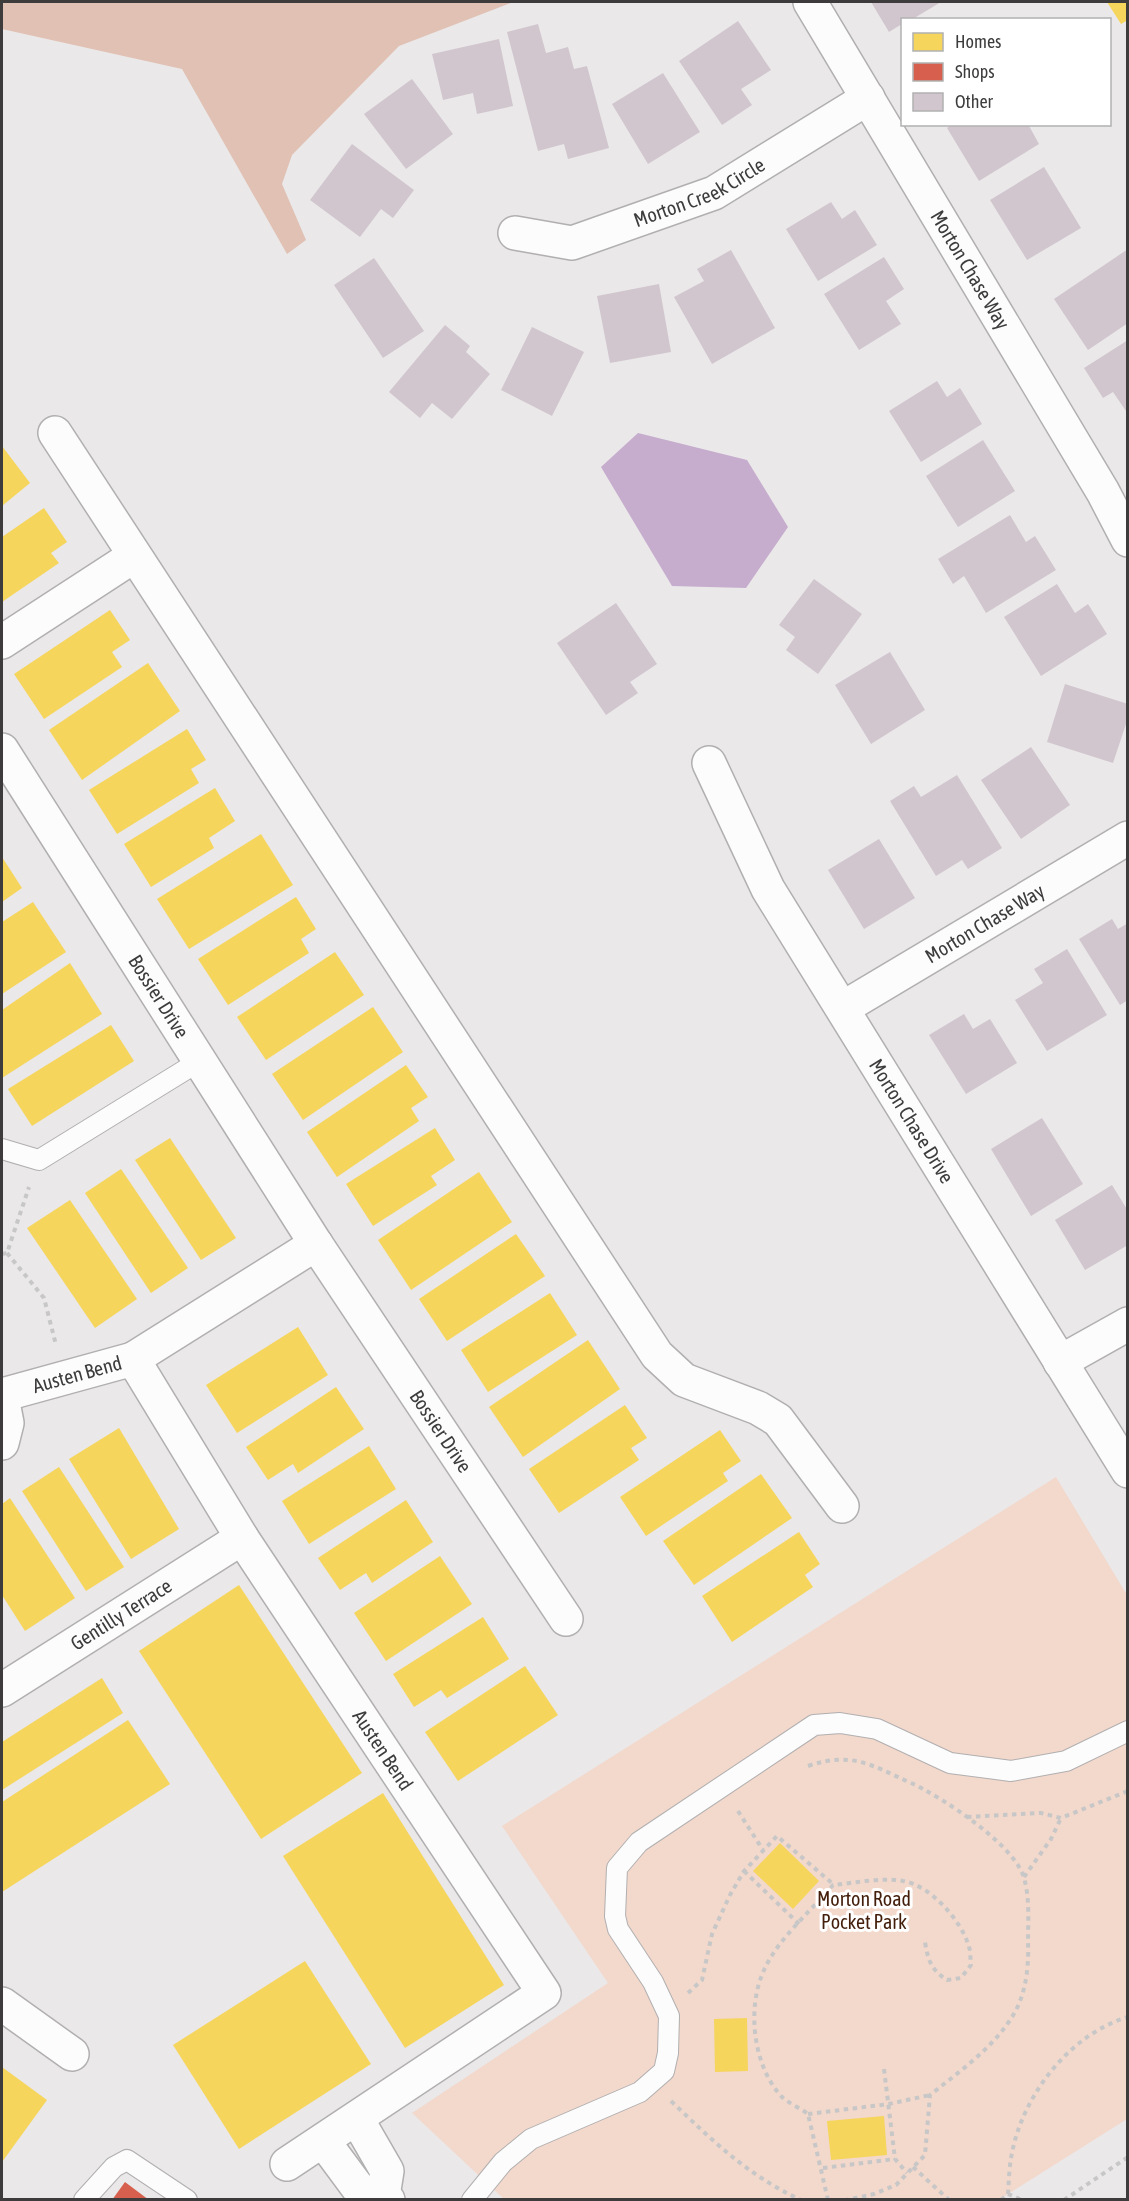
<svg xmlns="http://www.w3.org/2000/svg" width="1129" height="2201" viewBox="0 0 1129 2201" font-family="'Asap Condensed',sans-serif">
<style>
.green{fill:#f3d8cc}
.forest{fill:#e0c1b3}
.water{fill:#c6accd}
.homes{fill:#f6d55c}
.shops{fill:#d6604d}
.building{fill:#d1c6ce}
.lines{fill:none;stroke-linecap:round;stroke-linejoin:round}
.lane-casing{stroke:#b1afb0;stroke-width:22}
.street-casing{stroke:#b1afb0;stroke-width:36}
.path{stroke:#c8c7c7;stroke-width:4;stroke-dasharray:4.5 4.5;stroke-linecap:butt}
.lane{stroke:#fcfcfc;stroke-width:20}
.street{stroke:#fcfcfc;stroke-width:33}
.labels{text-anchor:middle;stroke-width:6;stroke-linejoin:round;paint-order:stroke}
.street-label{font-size:20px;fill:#3d3b3c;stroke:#fff}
.park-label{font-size:20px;fill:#431e0b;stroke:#fff}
</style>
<rect width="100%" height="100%" fill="#eae8e9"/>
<path class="green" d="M 1056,1477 L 1127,1595 L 1127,2119 L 1000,2199 L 505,2200 L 412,2113 L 608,1983 L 502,1826 Z"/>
<path class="forest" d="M 2,2 L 513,2 L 399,46 L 292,155 L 282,184 L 306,240 L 287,254 L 182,69 L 2,29 Z"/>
<path class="water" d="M 638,433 L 747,460 L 788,527 L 746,588 L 672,586 L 601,467 Z"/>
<g class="homes">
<path d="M 1107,2 L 1128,2 L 1128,20 L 1121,24 Z"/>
<path d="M 2,446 L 30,483 L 2,506 Z"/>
<path d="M 44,508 L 67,542 L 51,553 L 59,563 L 2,602 L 2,537 Z"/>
<path d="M 110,610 L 130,640 L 112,652 L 122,667 L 44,719 L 14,674 Z"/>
<path d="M 148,663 L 180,711 L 82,780 L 49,730 Z"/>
<path d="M 187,729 L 206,760 L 191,769 L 199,783 L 117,834 L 89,790 Z"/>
<path d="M 215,788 L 235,821 L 209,838 L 214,848 L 151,887 L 124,844 Z"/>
<path d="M 261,834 L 293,885 L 189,949 L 157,899 Z"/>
<path d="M 2,857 L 22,888 L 2,902 Z"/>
<path d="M 296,897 L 316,929 L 301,939 L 309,953 L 228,1005 L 198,959 Z"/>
<path d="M 33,902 L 66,952 L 2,994 L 2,922 Z"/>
<path d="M 335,952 L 364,995 L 266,1060 L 237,1017 Z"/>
<path d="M 70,963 L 102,1014 L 2,1078 L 2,1010 Z"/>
<path d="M 373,1007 L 403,1052 L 303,1120 L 272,1074 Z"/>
<path d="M 111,1025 L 134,1061 L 32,1126 L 8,1089 Z"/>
<path d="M 406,1065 L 428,1097 L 411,1108 L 419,1121 L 337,1177 L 307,1132 Z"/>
<path d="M 435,1128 L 455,1160 L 431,1176 L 437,1185 L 373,1226 L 346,1184 Z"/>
<path d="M 170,1138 L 236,1238 L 201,1260 L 135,1160 Z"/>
<path d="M 121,1169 L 188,1268 L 151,1293 L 85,1193 Z"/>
<path d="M 479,1172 L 512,1222 L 411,1290 L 378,1240 Z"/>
<path d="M 70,1200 L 137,1299 L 95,1328 L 27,1228 Z"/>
<path d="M 516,1234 L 545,1276 L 447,1341 L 419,1299 Z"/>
<path d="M 550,1293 L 577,1335 L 488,1392 L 461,1350 Z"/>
<path d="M 298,1327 L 328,1375 L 237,1433 L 206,1385 Z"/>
<path d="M 588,1340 L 620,1389 L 523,1457 L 489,1407 Z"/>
<path d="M 336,1387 L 364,1429 L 298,1473 L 293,1464 L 268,1480 L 246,1447 Z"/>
<path d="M 625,1405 L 647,1438 L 631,1448 L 639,1460 L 559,1513 L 529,1469 Z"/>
<path d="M 119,1428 L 179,1529 L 131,1559 L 69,1459 Z"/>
<path d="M 720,1430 L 741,1461 L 723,1473 L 728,1481 L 646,1536 L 620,1497 Z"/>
<path d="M 369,1446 L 396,1489 L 309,1544 L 282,1501 Z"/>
<path d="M 59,1467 L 124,1567 L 86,1591 L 22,1491 Z"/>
<path d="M 761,1474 L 792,1518 L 694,1585 L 663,1541 Z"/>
<path d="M 10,1498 L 75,1598 L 25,1631 L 2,1595 L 2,1504 Z"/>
<path d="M 406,1500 L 433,1542 L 372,1583 L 366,1573 L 340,1590 L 318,1558 Z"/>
<path d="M 799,1532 L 820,1564 L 805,1575 L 813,1587 L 732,1642 L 702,1596 Z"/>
<path d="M 440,1556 L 472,1604 L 386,1661 L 354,1613 Z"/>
<path d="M 239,1585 L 362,1773 L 261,1839 L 139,1651 Z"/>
<path d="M 483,1617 L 509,1659 L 447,1698 L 441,1690 L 414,1707 L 393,1674 Z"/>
<path d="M 525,1666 L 558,1715 L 458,1781 L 425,1732 Z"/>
<path d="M 102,1678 L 123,1713 L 2,1790 L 2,1742 Z"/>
<path d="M 128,1720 L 170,1784 L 2,1892 L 2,1802 Z"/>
<path d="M 383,1793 L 504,1985 L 405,2048 L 283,1856 Z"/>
<path d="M 780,1843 L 819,1881 L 793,1909 L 753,1871 Z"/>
<path d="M 305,1961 L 371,2064 L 239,2149 L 173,2045 Z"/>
<path d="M 747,2018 L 748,2071 L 715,2072 L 714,2019 Z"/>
<path d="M 2,2067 L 47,2100 L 2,2162 Z"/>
<path d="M 884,2116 L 887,2155 L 831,2160 L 827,2121 Z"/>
</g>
<path class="shops" d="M 125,2182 L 149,2200 L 112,2200 Z"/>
<g class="building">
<path d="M 871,2 L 941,2 L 911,20 L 902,20 L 902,24 L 889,32 Z"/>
<path d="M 738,21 L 771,70 L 741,89 L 752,105 L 722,125 L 679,61 Z"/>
<path d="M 538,24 L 546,53 L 568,47 L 574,69 L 587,66 L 609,148 L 568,159 L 564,144 L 538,151 L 507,32 Z"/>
<path d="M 499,39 L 513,106 L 477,114 L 473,93 L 443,100 L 432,54 Z"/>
<path d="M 663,73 L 700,132 L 648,164 L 612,104 Z"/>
<path d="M 412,79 L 453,134 L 406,169 L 364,114 Z"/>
<path d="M 953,124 L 1028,124 L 1039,144 L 979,181 L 947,128 Z"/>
<path d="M 352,144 L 414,190 L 393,218 L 381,209 L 360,237 L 310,200 Z"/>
<path d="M 1044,167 L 1081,228 L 1027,260 L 990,200 Z"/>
<path d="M 831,202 L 842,219 L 855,210 L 877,245 L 818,281 L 786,229 Z"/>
<path d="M 1128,249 L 1128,323 L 1088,350 L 1054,299 Z"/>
<path d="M 731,250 L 775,328 L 712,364 L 674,297 L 704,281 L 697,269 Z"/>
<path d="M 884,257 L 904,289 L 886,301 L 901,324 L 859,350 L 824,294 Z"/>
<path d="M 374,258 L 424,331 L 383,358 L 334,285 Z"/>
<path d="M 659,284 L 671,352 L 610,363 L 597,296 Z"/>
<path d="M 445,325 L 470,346 L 466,352 L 490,374 L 452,419 L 432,403 L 420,418 L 389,392 Z"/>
<path d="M 532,327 L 584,352 L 552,416 L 501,390 Z"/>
<path d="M 1128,340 L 1128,414 L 1113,392 L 1103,398 L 1084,368 Z"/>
<path d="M 937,381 L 947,397 L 960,388 L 982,424 L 921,462 L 889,411 Z"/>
<path d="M 983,440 L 1015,491 L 958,527 L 926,476 Z"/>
<path d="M 1010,515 L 1026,542 L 1035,536 L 1056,570 L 986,613 L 964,576 L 953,584 L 938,559 Z"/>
<path d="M 814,579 L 862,614 L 818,674 L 786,650 L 795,637 L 779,625 Z"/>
<path d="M 1057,584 L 1075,613 L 1088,604 L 1107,634 L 1041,676 L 1004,617 Z"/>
<path d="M 616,603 L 657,664 L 630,682 L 638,693 L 606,715 L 557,643 Z"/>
<path d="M 890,652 L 925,710 L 871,744 L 835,685 Z"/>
<path d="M 1065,684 L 1128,704 L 1128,718 L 1113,763 L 1047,742 Z"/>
<path d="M 1031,747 L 1070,805 L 1021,839 L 981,780 Z"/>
<path d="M 957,775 L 1002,848 L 968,869 L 962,860 L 936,876 L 890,801 L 914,786 L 921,797 Z"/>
<path d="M 879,839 L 915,898 L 864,929 L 828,870 Z"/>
<path d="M 1112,919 L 1118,929 L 1128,923 L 1128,1000 L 1120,1005 L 1079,939 Z"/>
<path d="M 1067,949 L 1107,1015 L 1047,1051 L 1015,1000 L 1043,983 L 1034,969 Z"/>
<path d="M 964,1014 L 973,1029 L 990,1019 L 1017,1063 L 966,1094 L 929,1035 Z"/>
<path d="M 1042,1118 L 1083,1184 L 1031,1216 L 991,1149 Z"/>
<path d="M 1112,1185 L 1128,1211 L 1128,1245 L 1085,1270 L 1055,1220 Z"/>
</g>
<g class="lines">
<g class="lane-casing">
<g id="lane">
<path d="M 2,1149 L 39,1160 L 198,1062"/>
<path d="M 84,2200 L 114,2167 L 127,2160 L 187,2200"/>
<path d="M 472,2200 L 503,2162 L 531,2139 L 640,2092 L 664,2071 L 668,2053 L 669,2016 L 653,1982 L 618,1929 L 615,1916 L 617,1868 L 639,1842 L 814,1725 L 840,1723 L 877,1729 L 950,1763 L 1011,1771 L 1066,1761 L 1128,1731"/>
</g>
</g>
<g class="street-casing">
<g id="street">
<path id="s1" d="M 810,2 L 1103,492 L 1128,540"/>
<path id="s2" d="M 515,233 L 572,243 L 714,193 L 868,98"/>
<path d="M 55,433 L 657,1355 L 684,1380 L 758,1408 L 778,1420 L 842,1506"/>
<path d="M 2,642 L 134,556"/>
<path id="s3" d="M 2,750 L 316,1244 L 133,1359"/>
<path id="s4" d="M 709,763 L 768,889 L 1128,1471"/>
<path id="s5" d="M 843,1008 L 1128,838"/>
<path id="s6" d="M 316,1244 L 566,1619"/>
<path d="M 1060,1362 L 1128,1324"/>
<path id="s7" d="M 2,1395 L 133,1359 L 242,1538 L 544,1993 L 287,2164"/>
<path d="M 2,1397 L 7,1423 L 2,1443"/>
<path id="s8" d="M 2,1690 L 242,1538"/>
<path d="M 2,2004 L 72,2054"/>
<path d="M 357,2119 L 387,2171 L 383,2196"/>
<path d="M 324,2142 L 361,2192 L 383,2196 L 388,2200"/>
</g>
</g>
<g class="path">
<path d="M 7,1253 L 44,1298 L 56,1345"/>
<path d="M 2,1254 L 7,1253 L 29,1187"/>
<path d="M 808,1766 C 852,1751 871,1765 911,1783 C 942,1797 1015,1845 1024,1878 C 1030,1898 1028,1922 1028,1942 C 1029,1967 1026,1995 1012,2017 C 992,2049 960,2071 930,2095 L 925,2155 L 896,2185 L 874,2194 L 846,2200"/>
<path d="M 738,1811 L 763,1850"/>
<path d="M 967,1817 L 1041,1813 L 1061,1818 L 1128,1791"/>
<path d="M 744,1871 L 799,1924"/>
<path d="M 1024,1877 L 1051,1839 L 1061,1818"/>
<path d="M 688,1993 L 702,1980 L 712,1934 L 730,1895 L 744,1871 L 777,1836 L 833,1884"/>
<path d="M 884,2069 L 895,2159 L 907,2173"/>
<path d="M 671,2101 C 713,2141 747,2175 801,2200"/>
<path d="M 808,2114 L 889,2104 L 930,2095"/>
<path d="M 913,2167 L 949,2200"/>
<path d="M 823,2168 L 895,2159"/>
<path d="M 1008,2194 C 1009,2181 1009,2166 1012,2153 C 1023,2095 1070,2034 1128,2017"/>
<path d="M 828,2200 L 808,2114 C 800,2108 788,2103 781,2096 C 752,2064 746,2004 766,1966 C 781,1936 812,1910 833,1885 C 855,1883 881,1877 903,1881 C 930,1885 962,1921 969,1947 C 971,1952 970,1959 971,1965 L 961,1978 L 947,1980 C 931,1970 928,1960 925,1942"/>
<path d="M 1001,2200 L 1008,2194 L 1022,2200"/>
<path d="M 1064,2200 L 1128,2157"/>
</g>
<use href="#lane" class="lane"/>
<use href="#street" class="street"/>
</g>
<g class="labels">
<g class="street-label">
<text dy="7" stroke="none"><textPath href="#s2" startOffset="195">Morton Creek Circle</textPath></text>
<text dy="7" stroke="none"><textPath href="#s1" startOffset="312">Morton Chase Way</textPath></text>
<text dy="7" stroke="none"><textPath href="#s5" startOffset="165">Morton Chase Way</textPath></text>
<text dy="7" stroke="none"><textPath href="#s3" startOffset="292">Bossier Drive</textPath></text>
<text dy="7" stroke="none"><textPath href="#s4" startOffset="412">Morton Chase Drive</textPath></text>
<text dy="7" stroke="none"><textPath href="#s7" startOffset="78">Austen Bend</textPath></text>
<text dy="7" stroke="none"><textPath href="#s6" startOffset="225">Bossier Drive</textPath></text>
<text dy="7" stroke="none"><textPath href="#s8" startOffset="141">Gentilly Terrace</textPath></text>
<text dy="7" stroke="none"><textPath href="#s7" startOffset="600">Austen Bend</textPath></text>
</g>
<g class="park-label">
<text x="864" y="1906">Morton Road<tspan x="864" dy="23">Pocket Park</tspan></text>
</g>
</g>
<rect width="1129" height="2201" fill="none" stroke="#3d3b3c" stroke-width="6"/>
<rect x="901" y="18" width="210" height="108" fill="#ffffff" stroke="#b1b1b1" stroke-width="1.5"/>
<rect x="913" y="33" width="30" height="18" fill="#f6d55c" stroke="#b1b1b1" stroke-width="1.5"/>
<text x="955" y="48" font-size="18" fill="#3d3b3c">Homes</text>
<rect x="913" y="63" width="30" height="18" fill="#d6604d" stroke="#b1b1b1" stroke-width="1.5"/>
<text x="955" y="78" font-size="18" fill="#3d3b3c">Shops</text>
<rect x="913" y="93" width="30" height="18" fill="#d1c6ce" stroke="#b1b1b1" stroke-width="1.5"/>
<text x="955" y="108" font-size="18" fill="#3d3b3c">Other</text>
</svg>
